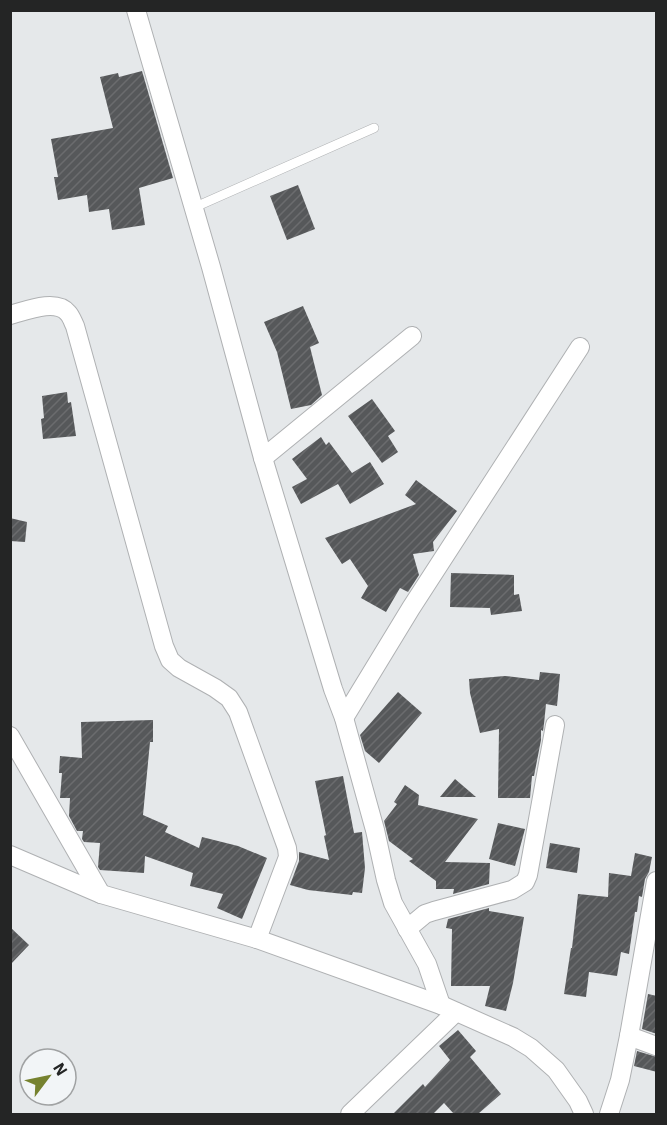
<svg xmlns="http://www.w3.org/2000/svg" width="667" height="1125" viewBox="0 0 667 1125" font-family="'IBM Plex Sans',sans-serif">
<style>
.building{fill:url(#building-hatch)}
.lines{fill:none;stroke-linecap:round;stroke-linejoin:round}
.service-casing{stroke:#afb1b3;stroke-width:10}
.minor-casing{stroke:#afb1b3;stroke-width:20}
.service{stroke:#fff;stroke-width:9}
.minor{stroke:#fff;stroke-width:18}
</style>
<defs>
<pattern id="building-hatch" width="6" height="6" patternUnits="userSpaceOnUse" patternTransform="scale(1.5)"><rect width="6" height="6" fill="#56585a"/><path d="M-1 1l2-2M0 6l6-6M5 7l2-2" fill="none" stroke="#6b6c6e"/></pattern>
</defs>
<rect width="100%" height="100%" fill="#e5e8ea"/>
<g class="building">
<path d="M 142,71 L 173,178 L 139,188 L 145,225 L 112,230 L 109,209 L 89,212 L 87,195 L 58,200 L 54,177 L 58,177 L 51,139 L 113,128 L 100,77 L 118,73 L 119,77 Z"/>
<path d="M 298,185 L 315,229 L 287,240 L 270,196 Z"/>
<path d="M 303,306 L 319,343 L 310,347 L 322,395 L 311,405 L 291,409 L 277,352 L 264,322 Z"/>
<path d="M 67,392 L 68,403 L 71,402 L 76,436 L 43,439 L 41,419 L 44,418 L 42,396 Z"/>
<path d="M 372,399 L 395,431 L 388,436 L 398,452 L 382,463 L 348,416 Z"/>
<path d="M 321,437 L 326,445 L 329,442 L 352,473 L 370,462 L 384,484 L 350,504 L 338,484 L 301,504 L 292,487 L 307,479 L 292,459 Z"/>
<path d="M 416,480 L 457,511 L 433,542 L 434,551 L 413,554 L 419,575 L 408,592 L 400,588 L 386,612 L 361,598 L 368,586 L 350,559 L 342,564 L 325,538 L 416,504 L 405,495 Z"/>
<path d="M 10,518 L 27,522 L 25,542 L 10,541 Z"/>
<path d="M 451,573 L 514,575 L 514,595 L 519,594 L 522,611 L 491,615 L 490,608 L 450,607 Z"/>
<path d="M 540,672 L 560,674 L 557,706 L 546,704 L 544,724 L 543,731 L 541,730 L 541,740 L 534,776 L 532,776 L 530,798 L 498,798 L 499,729 L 480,733 L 470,693 L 469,679 L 505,676 L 539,680 Z"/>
<path d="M 398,692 L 422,713 L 379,763 L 365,751 L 360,735 Z"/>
<path d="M 153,720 L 153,742 L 150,742 L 143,815 L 168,826 L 165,832 L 199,848 L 202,837 L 238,846 L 267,858 L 242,919 L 217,908 L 223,894 L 190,886 L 193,873 L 145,856 L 144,873 L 100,870 L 98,867 L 100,843 L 84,842 L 82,839 L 83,831 L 77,831 L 69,816 L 70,798 L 60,798 L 62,773 L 59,773 L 60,756 L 82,758 L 81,722 Z"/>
<path d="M 343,776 L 354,833 L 362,832 L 365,868 L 362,893 L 353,892 L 352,895 L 308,890 L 290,885 L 299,861 L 299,852 L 329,860 L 324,836 L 326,835 L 315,781 Z"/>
<path d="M 455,779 L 476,797 L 440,797 Z"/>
<path d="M 405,785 L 419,795 L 418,805 L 478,819 L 445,862 L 490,863 L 489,884 L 453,894 L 454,889 L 436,889 L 436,881 L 409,861 L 413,859 L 389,841 L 384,821 L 397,804 L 394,802 Z"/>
<path d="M 498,823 L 525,829 L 515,866 L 489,859 Z"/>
<path d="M 550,843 L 580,848 L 577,873 L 546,868 Z"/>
<path d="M 635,853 L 652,857 L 649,872 L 645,879 L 642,897 L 639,896 L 637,912 L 635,912 L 629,954 L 621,952 L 617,976 L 589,972 L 586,997 L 564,994 L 571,948 L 572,948 L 578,894 L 608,897 L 609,873 L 631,876 Z"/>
<path d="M 489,908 L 489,911 L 524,917 L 513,983 L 506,1011 L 485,1006 L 490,986 L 451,986 L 452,929 L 446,928 L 448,919 Z"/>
<path d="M 10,927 L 29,945 L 10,965 Z"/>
<path d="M 648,994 L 657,996 L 657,1034 L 642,1029 Z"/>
<path d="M 458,1030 L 476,1051 L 470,1057 L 501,1094 L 478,1114 L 454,1114 L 444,1103 L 433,1114 L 393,1114 L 423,1084 L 425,1087 L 450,1060 L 439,1046 Z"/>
<path d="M 637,1051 L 657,1057 L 657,1072 L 634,1066 Z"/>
</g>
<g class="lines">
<g class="service-casing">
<path id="service" d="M 193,208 L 374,128"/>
</g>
<g class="minor-casing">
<g id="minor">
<path d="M 136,10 L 211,267 L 263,458 L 333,689 L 344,718 L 375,830 L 386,880 L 393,903 L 427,964 L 441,1005"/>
<path d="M 10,315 C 25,311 56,298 68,313 C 71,316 73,322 75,326 L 164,646 L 170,660 L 179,668 L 215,688 L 229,698 L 238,712 L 287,848 L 288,857 L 257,939"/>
<path d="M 263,458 L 412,336"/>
<path d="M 344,718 L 411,608 L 580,347"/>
<path d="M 10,736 L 101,894"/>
<path d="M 10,855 L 101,894 L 257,939 L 441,1005 L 513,1037 L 531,1048 L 556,1070 L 578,1101 L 584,1114"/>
<path d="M 407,929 L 425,914 L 434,911 L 512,890 L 525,882 L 528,875 L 555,725"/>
<path d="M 629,1036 L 656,1046"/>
<path d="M 350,1114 L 456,1012"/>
<path d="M 609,1114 L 620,1080 L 629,1036 L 656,881"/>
</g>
</g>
<use href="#service" class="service"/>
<use href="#minor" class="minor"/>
</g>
<rect width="667" height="1125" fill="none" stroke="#242525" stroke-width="24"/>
<g transform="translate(48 1077) rotate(58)"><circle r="28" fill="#f2f5f7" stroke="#a0a2a3" stroke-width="1.5"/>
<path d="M0-4.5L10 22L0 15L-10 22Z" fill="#76822f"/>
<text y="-9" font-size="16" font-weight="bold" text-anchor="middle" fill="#242525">N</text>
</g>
</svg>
